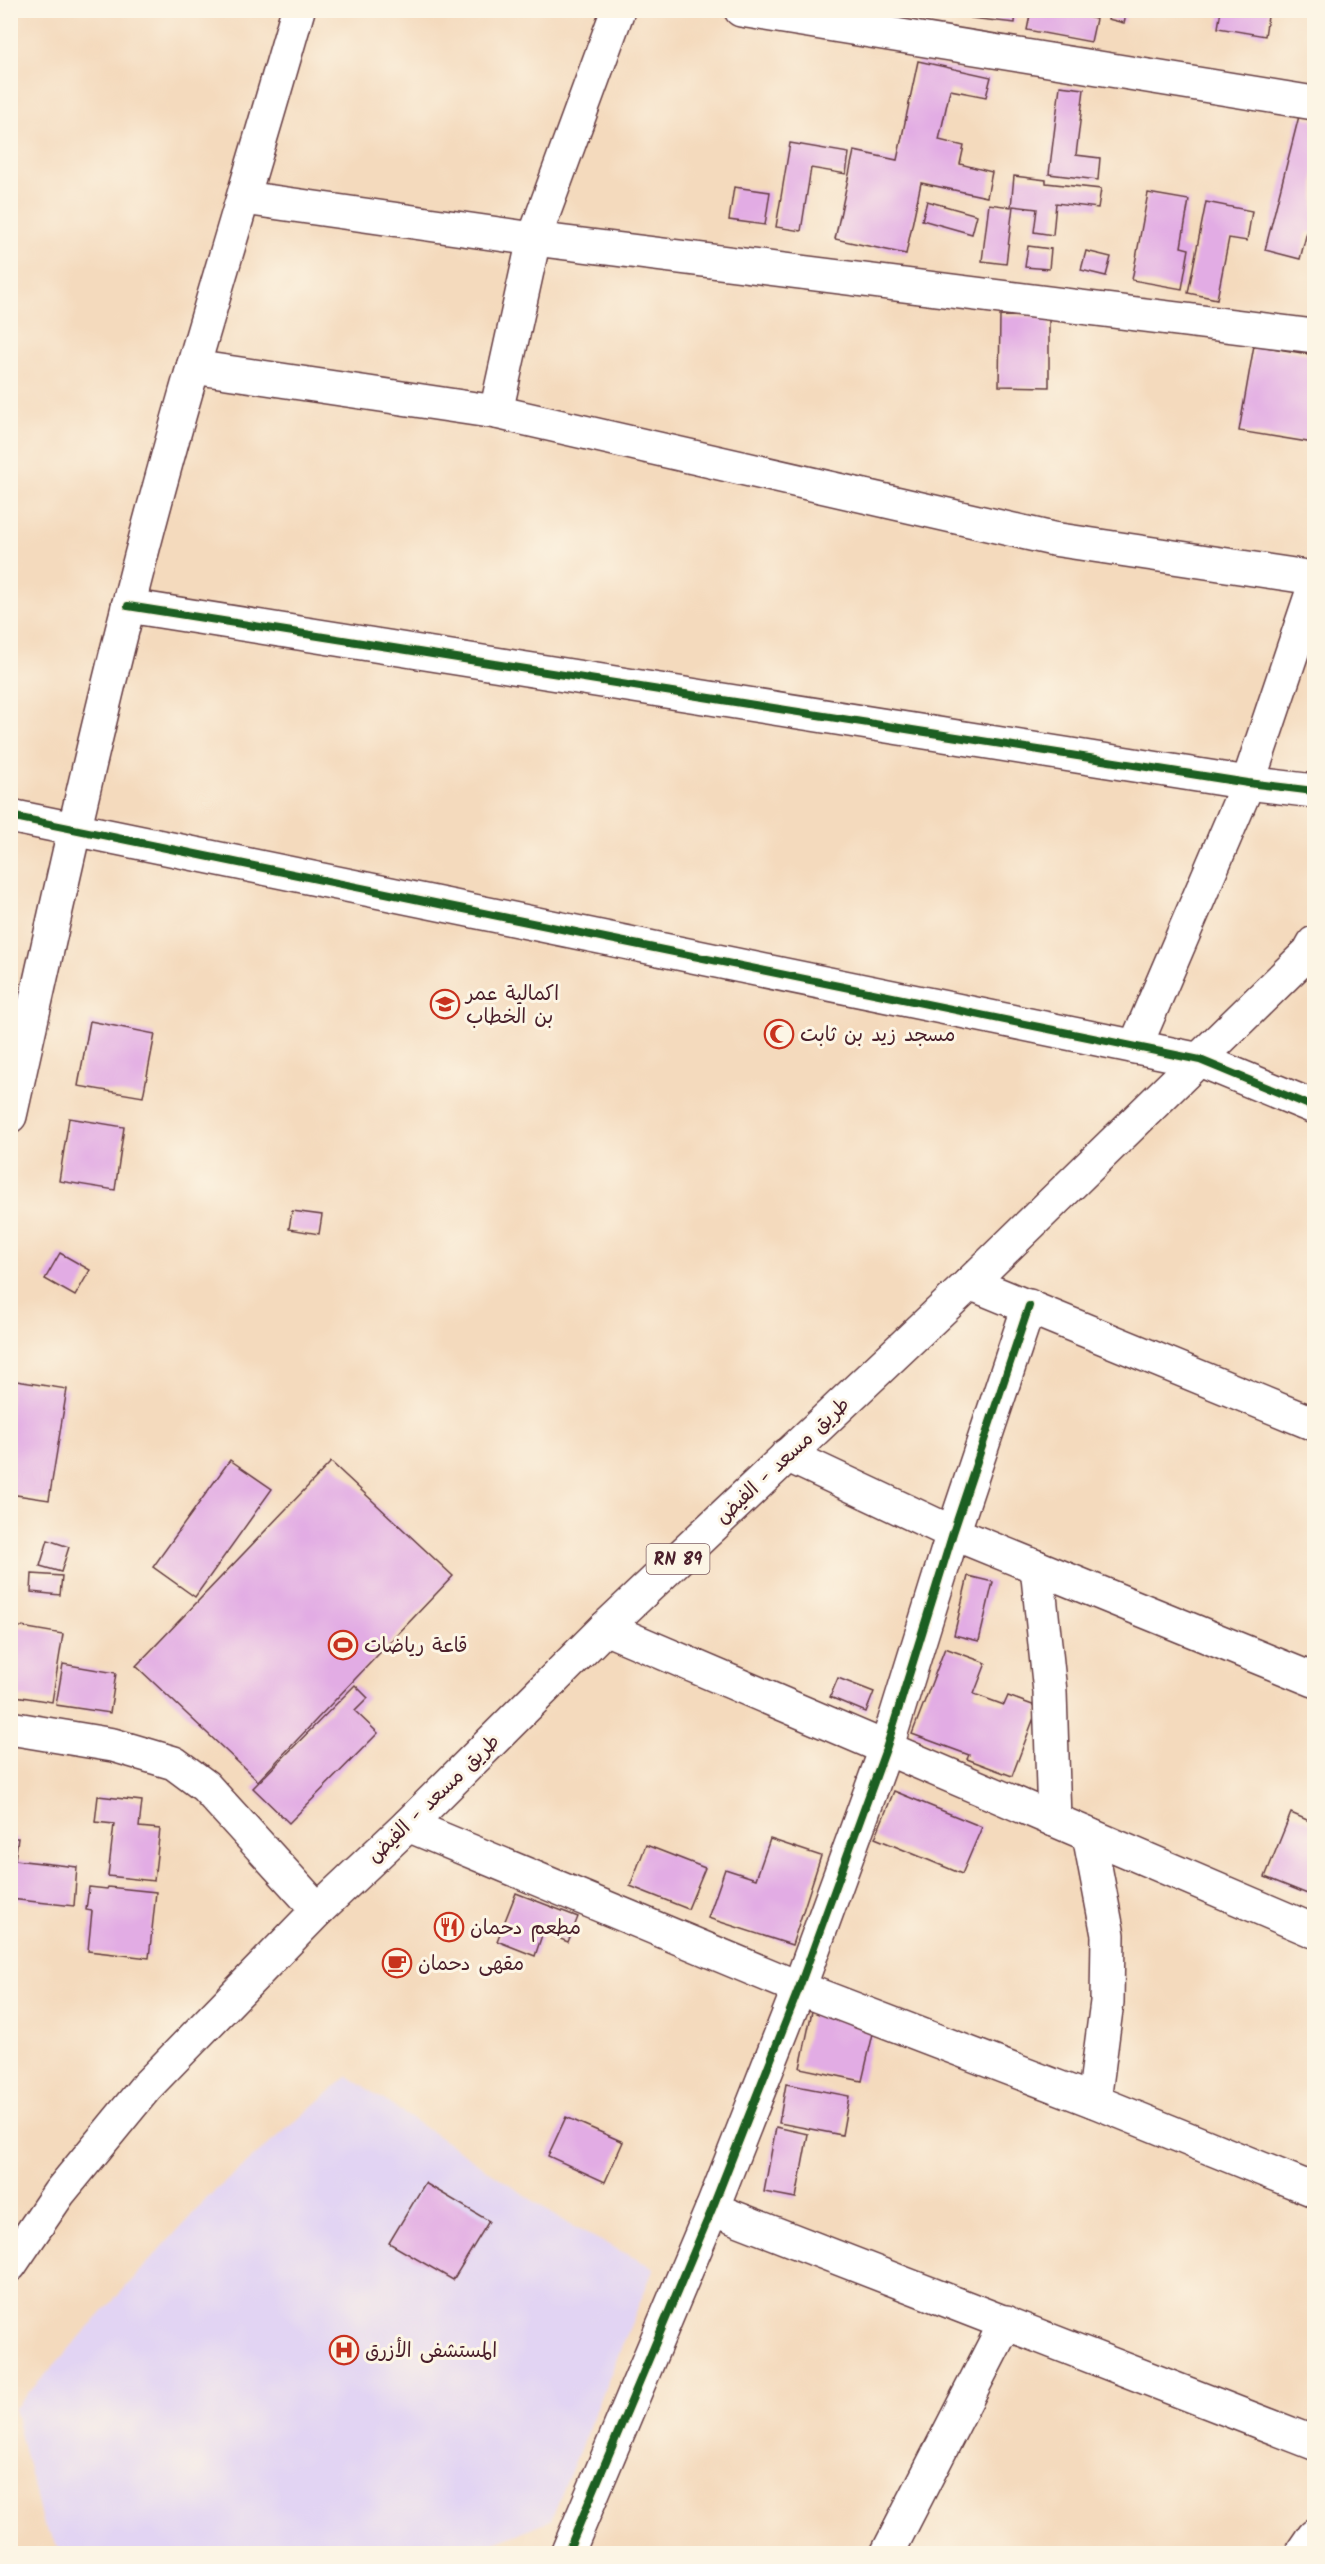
<svg xmlns="http://www.w3.org/2000/svg" width="1325" height="2564" viewBox="0 0 1325 2564" font-family="Kalam,'Playpen Sans Arabic',sans-serif">
<style>
.built{fill:#e2d4f3}
.building{fill:#e2ace4}
.lines{fill:none;stroke-linecap:round;stroke-linejoin:round}
.street-casing{stroke:#643b41;stroke-width:36}
.primary-casing{stroke:#643b41;stroke-width:36}
.street{stroke:#fff;stroke-width:33}
.primary{stroke:#fff;stroke-width:33}
.cycleway-casing{stroke:#fcf5e5;stroke-width:11}
.cycleway{stroke:#1b5e20;stroke-width:8}
.labels{text-anchor:middle;stroke-width:6;stroke-linejoin:round;paint-order:stroke}
.shield{fill:#fcf5e5;stroke:#7f5f63;stroke-width:1.5}
.shield-label{font-size:18px;font-weight:bold;fill:#4a1f2b}
.poi-label{font-size:20px;fill:#4a1f2b;stroke:#fcf5e5;text-anchor:start}
.street-label{font-size:20px;fill:#4a1f2b;stroke:#fcf5e5}
</style>
<rect width="100%" height="100%" fill="#fcf5e5"/>
<filter id="ink" filterUnits="userSpaceOnUse"><feTurbulence type="fractalNoise" baseFrequency=".0167" numOctaves="2"/><feDisplacementMap in="SourceGraphic" scale="12" xChannelSelector="R" yChannelSelector="G"/><feConvolveMatrix kernelMatrix="1 2 1 2 8 2 1 2 1" color-interpolation-filters="sRGB"/></filter>
<filter id="wash" filterUnits="userSpaceOnUse"><feTurbulence type="fractalNoise" baseFrequency=".008" numOctaves="4" result="noise"/><feDisplacementMap in="SourceGraphic" scale="24" xChannelSelector="R" yChannelSelector="G"/><feGaussianBlur stdDeviation="1.35" result="paint"/><feColorMatrix in="noise" values="0 0 0 0 0 0 0 0 0 0 0 0 0 0 0 0 0 1.4 0 .05"/><feComposite in="paint" operator="in"/></filter>
<g filter="url(#wash)">
<rect width="100%" height="100%" fill="#f4dabd"/>
<path class="built" d="M 348,2076 L 568,2224 L 654,2268 L 551,2520 L 487,2545 L 477,2553 L 63,2553 L 43,2525 L 14,2409 L 210,2195 Z"/>
<g id="blocks">
<g class="building">
<path d="M 972,10 L 1016,10 L 1015,23 L 971,18 Z"/>
<path d="M 1031,10 L 1056,10 L 1096,19 L 1091,42 L 1027,30 Z"/>
<path d="M 1110,10 L 1127,10 L 1124,23 L 1108,19 Z"/>
<path d="M 1221,10 L 1269,10 L 1265,36 L 1218,28 Z"/>
<path d="M 918,61 L 991,77 L 986,97 L 950,90 L 939,140 L 964,146 L 960,164 L 992,172 L 987,197 L 921,183 L 906,254 L 835,239 L 854,151 L 897,160 Z"/>
<path d="M 1060,86 L 1084,89 L 1076,155 L 1100,158 L 1098,180 L 1049,174 Z"/>
<path d="M 1299,116 L 1314,120 L 1314,233 L 1307,232 L 1300,259 L 1265,250 Z"/>
<path d="M 790,143 L 849,153 L 846,174 L 811,168 L 801,231 L 776,227 Z"/>
<path d="M 1014,176 L 1046,180 L 1046,183 L 1101,189 L 1098,208 L 1056,203 L 1053,235 L 1034,232 L 1037,209 L 1013,206 L 1006,264 L 982,261 L 989,204 L 1011,207 Z"/>
<path d="M 734,187 L 770,192 L 765,225 L 729,220 Z"/>
<path d="M 1148,193 L 1189,200 L 1181,247 L 1189,249 L 1182,289 L 1132,280 Z"/>
<path d="M 927,201 L 977,215 L 972,234 L 922,220 Z"/>
<path d="M 1206,202 L 1252,211 L 1247,241 L 1229,238 L 1217,299 L 1188,293 Z"/>
<path d="M 1028,246 L 1051,249 L 1049,269 L 1025,267 Z"/>
<path d="M 1086,251 L 1111,257 L 1106,276 L 1081,270 Z"/>
<path d="M 1000,316 L 1049,317 L 1049,387 L 999,386 Z"/>
<path d="M 1254,345 L 1314,355 L 1314,443 L 1239,431 Z"/>
<path d="M 90,1021 L 155,1034 L 143,1097 L 78,1086 Z"/>
<path d="M 69,1118 L 124,1127 L 115,1190 L 59,1181 Z"/>
<path d="M 292,1211 L 322,1215 L 319,1234 L 289,1229 Z"/>
<path d="M 60,1253 L 90,1270 L 75,1296 L 45,1279 Z"/>
<path d="M 10,1380 L 67,1389 L 49,1500 L 10,1494 Z"/>
<path d="M 230,1460 L 272,1489 L 195,1597 L 153,1567 Z"/>
<path d="M 331,1462 L 453,1576 L 258,1781 L 136,1666 Z"/>
<path d="M 48,1540 L 69,1547 L 61,1572 L 40,1566 Z"/>
<path d="M 32,1574 L 62,1576 L 60,1595 L 31,1592 Z"/>
<path d="M 968,1576 L 993,1582 L 979,1641 L 954,1635 Z"/>
<path d="M 10,1625 L 63,1634 L 52,1702 L 10,1695 Z"/>
<path d="M 945,1648 L 986,1663 L 974,1694 L 1004,1705 L 1008,1696 L 1038,1707 L 1012,1776 L 967,1759 L 969,1755 L 912,1734 Z"/>
<path d="M 63,1664 L 116,1673 L 110,1713 L 56,1705 Z"/>
<path d="M 838,1678 L 874,1692 L 866,1712 L 830,1697 Z"/>
<path d="M 355,1685 L 368,1698 L 355,1711 L 378,1733 L 289,1823 L 253,1788 Z"/>
<path d="M 894,1791 L 982,1827 L 962,1874 L 875,1838 Z"/>
<path d="M 98,1796 L 142,1801 L 139,1827 L 160,1829 L 154,1881 L 108,1876 L 114,1824 L 95,1822 Z"/>
<path d="M 1291,1813 L 1314,1823 L 1314,1884 L 1310,1895 L 1265,1877 Z"/>
<path d="M 10,1838 L 18,1838 L 15,1860 L 77,1867 L 74,1906 L 10,1899 Z"/>
<path d="M 770,1839 L 821,1856 L 792,1945 L 708,1918 L 725,1869 L 756,1879 Z"/>
<path d="M 646,1845 L 705,1868 L 688,1909 L 630,1886 Z"/>
<path d="M 89,1887 L 107,1889 L 108,1887 L 156,1892 L 149,1958 L 88,1951 L 92,1911 L 86,1910 Z"/>
<path d="M 516,1893 L 578,1917 L 568,1942 L 543,1932 L 535,1956 L 497,1941 Z"/>
<path d="M 812,2011 L 875,2025 L 862,2081 L 800,2068 Z"/>
<path d="M 786,2084 L 849,2096 L 842,2135 L 779,2123 Z"/>
<path d="M 566,2117 L 623,2142 L 605,2182 L 548,2156 Z"/>
<path d="M 776,2127 L 808,2134 L 796,2198 L 764,2192 Z"/>
<path d="M 425,2183 L 489,2221 L 453,2280 L 389,2243 Z"/>
</g>
</g>
</g>
<g filter="url(#ink)">
<use href="#blocks" fill-opacity="0" stroke="#643b41" stroke-width="1.5"/>
<g class="lines">
<g class="street-casing">
<g id="street">
<path d="M 741,10 L 1314,103"/>
<path d="M 244,198 L 534,239 L 1314,336"/>
<path d="M 193,367 L 496,412 L 1053,539 L 1314,578"/>
<path d="M 496,412 L 534,239 L 618,10"/>
<path d="M 128,606 L 1248,783 L 1314,791"/>
<path d="M 10,816 L 1200,1060 L 1314,1107"/>
<path d="M 1135,1047 L 1248,783 L 1314,587"/>
<path d="M 10,1116 C 48,946 85,776 128,607 C 178,406 241,209 298,10"/>
<path d="M 970,1283 L 1314,1424"/>
<path d="M 787,1455 L 953,1533 L 1314,1680"/>
<path d="M 1037,1567 L 1050,1692 L 1054,1820"/>
<path d="M 605,1628 L 1314,1931"/>
<path d="M 10,1728 L 113,1745 L 174,1763 L 205,1786 L 318,1910"/>
<path d="M 408,1825 L 799,1988 L 1094,2101 L 1314,2190"/>
<path d="M 1089,1835 L 1108,1935 L 1107,2002 L 1094,2101"/>
<path d="M 712,2209 L 1314,2443"/>
<path d="M 567,2554 L 712,2209 L 799,1988 L 886,1749 L 953,1533 L 1029,1306"/>
<path d="M 887,2554 L 1006,2322"/>
<path d="M 1301,2554 L 1314,2535"/>
</g>
</g>
<g class="primary-casing">
<path id="primary" d="M 10,2265 L 59,2193 L 146,2087 L 318,1910 L 408,1825 L 605,1628 L 970,1283 L 1309,952 L 1314,943"/>
</g>
<use href="#street" class="street"/>
<use href="#primary" class="primary"/>
<g class="cycleway-casing">
<g id="cycleway">
<path d="M 128,606 L 1248,783 L 1314,791"/>
<path d="M 10,816 L 1200,1060 L 1314,1107"/>
<path d="M 567,2554 L 712,2209 L 799,1988 L 886,1749 L 953,1533 L 1029,1306"/>
</g>
</g>
<use href="#cycleway" class="cycleway"/>
</g>
</g>
<defs>
<g id="school-ring" transform="scale(1.5)"><circle r="9.5" fill="#fcf5e5" stroke="#c8321e" stroke-width="1.5"/><path d="M0-5L7-2L0 1L-7-2ZM-4 1L0 2.5L4 1V4Q0 6-4 4Z" fill="#c8321e"/></g>
<g id="mosque-ring" transform="scale(1.5)"><circle r="9.5" fill="#fcf5e5" stroke="#c8321e" stroke-width="1.5"/><path d="M3.5-4.9A6 6 0 1 0 3.5 4.9A5 5 0 1 1 3.5-4.9Z" fill="#c8321e"/></g>
<g id="stadium-ring" transform="scale(1.5)"><circle r="9.5" fill="#fcf5e5" stroke="#c8321e" stroke-width="1.5"/><path d="M0-5a6.5 5 0 1 0 0 10a6.5 5 0 1 0 0-10ZM-3.5-1.8h7v3.6h-7Z" fill="#c8321e"/></g>
<g id="restaurant-ring" transform="scale(1.5)"><circle r="9.5" fill="#fcf5e5" stroke="#c8321e" stroke-width="1.5"/><path d="M-5-6h1v4h1v-4h1v4h1v-4h1v5L-1.5 .5V6h-2V.5L-5-1ZM5-6V6H3V1.5H1.5Q1.5-4 5-6Z" fill="#c8321e"/></g>
<g id="cafe-ring" transform="scale(1.5)"><circle r="9.5" fill="#fcf5e5" stroke="#c8321e" stroke-width="1.5"/><path d="M-5.5-4.5H6V0H3Q3 3.5 0 3.5H-2.5Q-5.5 3.5-5.5 0ZM3-3.2v2h1.7v-2ZM-6 4.5H4V6H-6Z" fill="#c8321e"/></g>
<g id="hospital-ring" transform="scale(1.5)"><circle r="9.5" fill="#fcf5e5" stroke="#c8321e" stroke-width="1.5"/><path d="M-5-5h3v3.5h4V-5h3V5h-3V1.5h-4V5h-3Z" fill="#c8321e"/></g>
</defs>
<g fill-rule="evenodd">
<use href="#school-ring" x="445" y="1004"/>
<use href="#mosque-ring" x="779" y="1034"/>
<use href="#stadium-ring" x="343" y="1645"/>
<use href="#restaurant-ring" x="449" y="1927"/>
<use href="#cafe-ring" x="397" y="1963"/>
<use href="#hospital-ring" x="344" y="2350"/>
</g>
<g class="labels">
<rect class="shield" x="646.5" y="1544" width="63" height="30" rx="4.5"/>
<g class="shield-label">
<text x="678" y="1565">RN 89</text>
</g>
<g class="poi-label">
<text x="466" y="1000">اكمالية عمر<tspan x="466" dy="23">بن الخطاب</tspan></text>
<text x="800" y="1041">مسجد زيد بن ثابت</text>
<text x="364" y="1652">قاعة رياضات</text>
<text x="470" y="1934">مطعم دحمان</text>
<text x="418" y="1970">مقهى دحمان</text>
<text x="365" y="2357">المستشفى الأزرق</text>
</g>
<g class="street-label">
<text transform="translate(782 1460) rotate(-43)" y="7">طريق مسعد - الفيض</text>
<text transform="translate(433 1798) rotate(-44)" y="7">طريق مسعد - الفيض</text>
</g>
</g>
<rect width="1325" height="2564" fill="none" stroke="#fcf5e5" stroke-width="36"/>
</svg>
